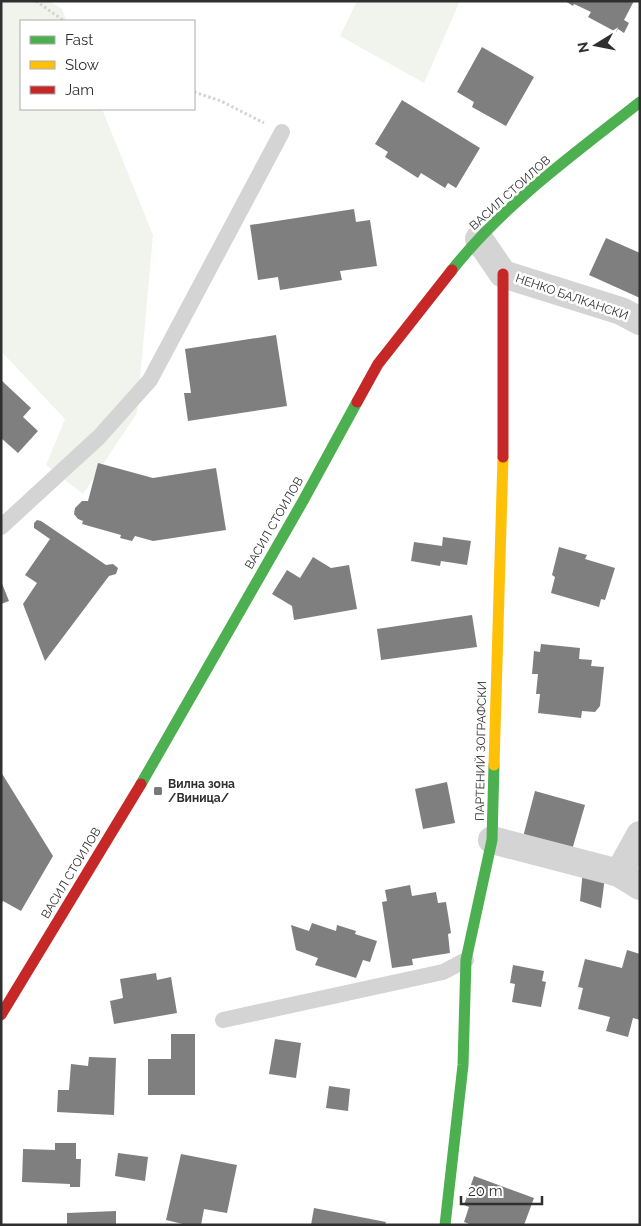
<svg xmlns="http://www.w3.org/2000/svg" width="641" height="1226" viewBox="0 0 641 1226" font-family="Raleway,sans-serif">
<style>
.green{fill:#f1f4ed}
.building{fill:#7f7f7f}
.lines{fill:none;stroke-linecap:round;stroke-linejoin:round}
.path{stroke:#d4d4d4;stroke-width:3;stroke-dasharray:2.5 2.5;stroke-linecap:butt}
.lane{stroke:#d4d4d4;stroke-width:16}
.street{stroke:#d4d4d4;stroke-width:28}
.fast{stroke:#4caf50;stroke-width:11}
.slow{stroke:#ffc107;stroke-width:11}
.jam{stroke:#c62828;stroke-width:11}
.poi-dot{fill:#787878;stroke:#fff;stroke-width:2}
.labels{text-anchor:middle;stroke-width:5;stroke-linejoin:round;paint-order:stroke}
.street-label{font-size:12px;fill:#2f2f2f;stroke:#fff}
.poi-label{font-size:12px;font-weight:bold;fill:#2f2f2f;stroke:#fff;text-anchor:start}
</style>
<rect width="100%" height="100%" fill="#fff"/>
<g class="green">
<path d="M 1,1 L 50,1 L 62,9 L 67,21 L 21,21 L 21,109 L 102,109 L 153,235 L 137,413 L 83,494 L 46,465 L 65,419 L 1,351 Z"/>
<path d="M 357,1 L 460,1 L 424,83 L 340,36 Z"/>
</g>
<g class="building">
<path d="M 565,1 L 634,1 L 624,20 L 629,23 L 624,33 L 618,29 L 616,32 L 588,17 L 591,12 L 574,4 L 573,6 Z"/>
<path d="M 482,47 L 534,77 L 506,126 L 472,107 L 474,102 L 457,92 Z"/>
<path d="M 402,100 L 480,148 L 456,188 L 448,183 L 445,188 L 421,173 L 418,178 L 385,157 L 388,152 L 375,144 Z"/>
<path d="M 354,209 L 356,222 L 370,220 L 377,266 L 340,271 L 342,280 L 280,290 L 278,277 L 258,280 L 250,225 Z"/>
<path d="M 606,238 L 640,253 L 640,298 L 589,275 Z"/>
<path d="M 276,335 L 287,406 L 188,421 L 184,393 L 191,393 L 185,349 Z"/>
<path d="M 1,380 L 31,408 L 23,417 L 38,431 L 18,453 L 1,438 Z"/>
<path d="M 98,463 L 153,478 L 216,468 L 226,530 L 153,541 L 135,536 L 132,541 L 120,538 L 121,535 L 82,524 L 83,521 L 78,519 L 74,514 L 75,508 L 82,501 L 88,501 Z"/>
<path d="M 37,520 L 41,521 L 106,565 L 113,564 L 118,568 L 116,574 L 109,576 L 45,661 L 23,604 L 37,583 L 25,575 L 50,539 L 34,528 L 34,523 Z"/>
<path d="M 443,537 L 471,541 L 467,565 L 441,561 L 440,566 L 411,561 L 414,542 L 442,546 Z"/>
<path d="M 559,547 L 587,555 L 585,559 L 615,568 L 605,600 L 601,599 L 599,607 L 551,593 L 555,577 L 552,575 Z"/>
<path d="M 313,557 L 331,568 L 349,565 L 357,609 L 294,620 L 292,606 L 272,594 L 287,570 L 300,578 Z"/>
<path d="M 1,581 L 9,601 L 1,604 Z"/>
<path d="M 472,615 L 477,647 L 381,660 L 377,629 Z"/>
<path d="M 541,644 L 580,648 L 579,659 L 592,660 L 591,666 L 604,667 L 600,706 L 595,712 L 582,711 L 581,718 L 538,713 L 540,694 L 536,694 L 538,674 L 532,674 L 534,651 L 540,652 Z"/>
<path d="M 1,772 L 53,856 L 21,911 L 3,901 L 1,904 Z"/>
<path d="M 447,782 L 455,823 L 423,829 L 415,789 Z"/>
<path d="M 535,791 L 585,805 L 572,850 L 523,837 Z"/>
<path d="M 583,870 L 605,877 L 601,908 L 580,901 Z"/>
<path d="M 410,885 L 412,896 L 436,892 L 438,903 L 446,902 L 451,933 L 448,934 L 450,953 L 412,959 L 413,965 L 392,968 L 382,902 L 387,901 L 385,890 Z"/>
<path d="M 312,923 L 336,931 L 337,925 L 356,931 L 355,934 L 377,941 L 370,962 L 363,960 L 356,978 L 315,965 L 318,958 L 296,950 L 291,925 L 309,931 Z"/>
<path d="M 627,950 L 640,954 L 640,1020 L 633,1018 L 628,1037 L 606,1031 L 610,1017 L 578,1009 L 583,988 L 578,987 L 585,959 L 622,968 Z"/>
<path d="M 513,965 L 544,971 L 542,981 L 546,982 L 541,1007 L 512,1002 L 515,984 L 510,983 Z"/>
<path d="M 156,973 L 157,980 L 171,977 L 177,1013 L 114,1024 L 110,1001 L 123,998 L 120,979 Z"/>
<path d="M 171,1034 L 195,1034 L 195,1095 L 148,1095 L 148,1059 L 171,1059 Z"/>
<path d="M 275,1039 L 301,1043 L 296,1078 L 269,1074 Z"/>
<path d="M 89,1057 L 116,1058 L 114,1115 L 57,1112 L 58,1090 L 69,1090 L 71,1064 L 88,1066 Z"/>
<path d="M 329,1086 L 350,1089 L 348,1111 L 326,1108 Z"/>
<path d="M 55,1143 L 76,1143 L 76,1159 L 81,1159 L 80,1187 L 70,1187 L 70,1184 L 22,1182 L 23,1149 L 55,1150 Z"/>
<path d="M 118,1153 L 148,1157 L 145,1181 L 115,1176 Z"/>
<path d="M 181,1154 L 237,1165 L 227,1213 L 204,1209 L 201,1225 L 187,1225 L 166,1220 Z"/>
<path d="M 474,1176 L 534,1198 L 524,1225 L 472,1225 L 464,1222 L 469,1207 L 464,1205 Z"/>
<path d="M 314,1208 L 386,1222 L 385,1225 L 311,1225 Z"/>
<path d="M 116,1211 L 116,1225 L 67,1225 L 67,1213 Z"/>
</g>
<g class="lines">
<g class="path">
<path d="M 36,1 L 64,21"/>
<path d="M 194,92 L 221,101 L 264,123"/>
</g>
<g class="lane">
<path d="M 1,527 L 99,437 L 150,380 L 282,132"/>
<path d="M 223,1020 L 443,972 L 466,960"/>
</g>
<g class="street">
<path d="M 479,239 L 503,274 L 621,311 L 640,321"/>
<path d="M 492,840 L 619,873 L 640,886"/>
<path d="M 619,873 L 640,835"/>
</g>
<g class="fast">
<path d="M 452,270 C 504,204 574,154 640,102"/>
<path d="M 141,784 L 303,501 L 357,402"/>
<path d="M 445,1225 L 463,1065 L 466,960 L 492,840 L 494,765"/>
</g>
<path class="slow" d="M 494,765 L 503,457"/>
<g class="jam">
<path d="M 357,402 L 378,364 L 452,270"/>
<path d="M 503,457 L 503,274"/>
<path d="M 1,1015 L 141,784"/>
</g>
</g>
<rect class="poi-dot" x="153" y="786" width="10" height="10" rx="2.5"/>
<g class="labels">
<g class="street-label">
<text transform="translate(510 193) rotate(-42)" y="4">ВАСИЛ СТОИЛОВ</text>
<text transform="translate(572 297) rotate(19)" y="4">НЕНКО БАЛКАНСКИ</text>
<text transform="translate(274 523) rotate(-60)" y="4">ВАСИЛ СТОИЛОВ</text>
<text transform="translate(481 751) rotate(-89)" y="4">ПАРТЕНИЙ ЗОГРАФСКИ</text>
<text transform="translate(71 873) rotate(-59)" y="4">ВАСИЛ СТОИЛОВ</text>
</g>
<g class="poi-label">
<text x="168" y="788">Вилна зона<tspan x="168" dy="14">/Виница/</tspan></text>
</g>
</g>
<rect width="641" height="1226" fill="none" stroke="#2f2f2f" stroke-width="5"/>
<rect x="20" y="20" width="175" height="90" fill="#ffffff" stroke="#acacac"/>
<rect x="30" y="36" width="25" height="8" fill="#4caf50" stroke="#acacac"/>
<text x="65" y="45" font-size="15" fill="#2f2f2f">Fast</text>
<rect x="30" y="61" width="25" height="8" fill="#ffc107" stroke="#acacac"/>
<text x="65" y="70" font-size="15" fill="#2f2f2f">Slow</text>
<rect x="30" y="86" width="25" height="8" fill="#c62828" stroke="#acacac"/>
<text x="65" y="95" font-size="15" fill="#2f2f2f">Jam</text>
<g transform="translate(596 45) rotate(260)" stroke="#ffffff" stroke-width="4" paint-order="stroke">
<path d="M0-4L9 19L0 12L-9 19Z" fill="#2f2f2f"/>
<text y="-8" font-size="14" font-weight="bold" text-anchor="middle" fill="#2f2f2f">N</text>
</g>
<path d="M461 1196v8h81v-8" fill="none" stroke="#2f2f2f" stroke-width="2.5"/>
<text x="468" y="1196" font-size="15" fill="#2f2f2f" stroke="#ffffff" stroke-width="4" paint-order="stroke">20 m</text>
</svg>
